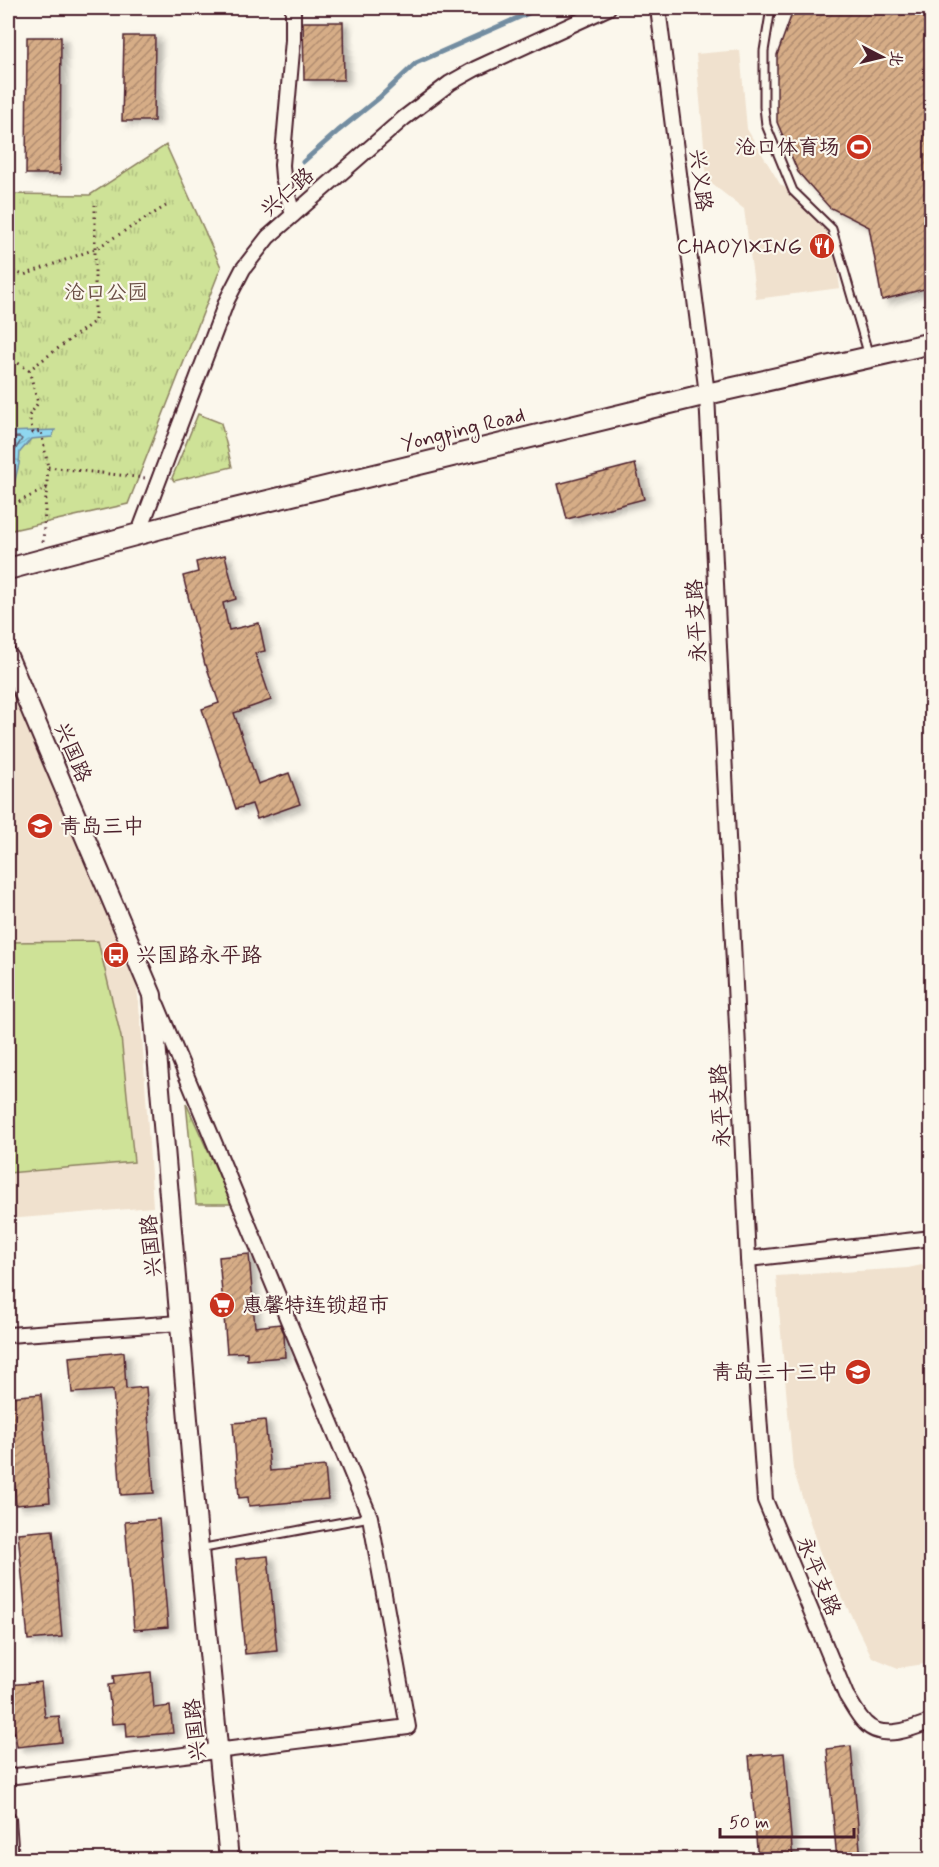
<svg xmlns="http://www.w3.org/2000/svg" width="939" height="1867" viewBox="0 0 939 1867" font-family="Mynerve,'LXGW WenKai TC',sans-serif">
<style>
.built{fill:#f0e1ce}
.grass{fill:url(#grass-tufts);stroke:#8c8061;stroke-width:1.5}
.garden{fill:#cee297;stroke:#8c8061;stroke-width:1.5}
.water{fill:url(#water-waves);stroke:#738da1;stroke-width:1.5}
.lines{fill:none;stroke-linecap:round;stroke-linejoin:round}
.shore{stroke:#66697a;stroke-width:1.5}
.stream{stroke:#738da1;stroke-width:5}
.building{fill:url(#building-hatch);stroke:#4a1f2b;stroke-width:1.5;filter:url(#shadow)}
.service-casing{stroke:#4a1f2b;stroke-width:11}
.minor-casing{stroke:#4a1f2b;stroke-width:18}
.tertiary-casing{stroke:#4a1f2b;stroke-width:22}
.secondary-casing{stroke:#4a1f2b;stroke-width:24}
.path{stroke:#4a1f2b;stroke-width:3;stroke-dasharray:1.5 4.5;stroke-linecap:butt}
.service{stroke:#fbf7ec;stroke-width:7}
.minor{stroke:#fbf7ec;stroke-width:14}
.tertiary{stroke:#fbf7ec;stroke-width:18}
.secondary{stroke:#fbf7ec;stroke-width:20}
.labels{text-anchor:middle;stroke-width:4.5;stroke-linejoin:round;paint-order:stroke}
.poi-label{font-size:21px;fill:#4a1f2b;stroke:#fbf7ec;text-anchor:end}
.street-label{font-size:21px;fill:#4a1f2b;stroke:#fbf7ec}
.park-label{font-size:21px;fill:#6b5046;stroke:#fbf7ec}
</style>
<defs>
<pattern id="grass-tufts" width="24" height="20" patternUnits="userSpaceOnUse" patternTransform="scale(1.5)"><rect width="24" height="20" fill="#cee297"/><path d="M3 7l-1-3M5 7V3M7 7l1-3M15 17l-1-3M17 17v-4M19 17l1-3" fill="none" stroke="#b2c182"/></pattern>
<pattern id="water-waves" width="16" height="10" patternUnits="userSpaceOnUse" patternTransform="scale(1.5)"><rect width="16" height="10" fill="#8fd7f0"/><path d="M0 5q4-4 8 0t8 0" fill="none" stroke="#7db8ce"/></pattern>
<pattern id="building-hatch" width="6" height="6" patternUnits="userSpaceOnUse" patternTransform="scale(1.5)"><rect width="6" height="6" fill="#d6ad87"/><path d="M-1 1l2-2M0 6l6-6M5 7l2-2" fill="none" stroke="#b08c6f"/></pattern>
<filter id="shadow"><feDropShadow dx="6" dy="3.5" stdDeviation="3" flood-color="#0004"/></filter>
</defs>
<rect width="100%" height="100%" fill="#fbf7ec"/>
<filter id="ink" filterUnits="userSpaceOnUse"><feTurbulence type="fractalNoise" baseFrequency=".0167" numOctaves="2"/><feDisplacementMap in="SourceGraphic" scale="12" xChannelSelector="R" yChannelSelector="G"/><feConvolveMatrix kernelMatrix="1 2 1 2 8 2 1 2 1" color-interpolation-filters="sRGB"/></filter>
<g filter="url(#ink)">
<g class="built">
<path d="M 740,50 L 747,129 L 780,184 L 831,222 L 840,288 L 756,299 L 744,209 L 707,180 L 696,54 Z"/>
<path d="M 8,673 L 136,979 L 142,1035 L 153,1207 L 8,1219 Z"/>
<path d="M 931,1263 L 931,1663 L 898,1668 L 872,1657 L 820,1553 L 793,1469 L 776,1276 L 908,1268 Z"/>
</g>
<g class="grass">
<path d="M 166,145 L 221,267 L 128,504 L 8,531 L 8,194 L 90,195 Z"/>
<path d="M 198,414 L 221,423 L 232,467 L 174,481 L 172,478 Z"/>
<path d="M 186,1103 L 232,1204 L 196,1204 Z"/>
</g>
<path class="garden" d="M 98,941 L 121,1037 L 134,1162 L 8,1173 L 8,942 Z"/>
<path class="water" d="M 55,430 L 52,437 L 31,439 L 20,452 L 19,464 L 14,484 L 8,490 L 8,432 Z"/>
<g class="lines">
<path class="shore" d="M 8,438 L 19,437 L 22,439 L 15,450 L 13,463 L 8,482"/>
<path class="stream" d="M 303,162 L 338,131 L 379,98 L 416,63 L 540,8"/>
</g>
<g class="building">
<path d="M 794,8 L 932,8 L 932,287 L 882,300 L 869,227 L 829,207 L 798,172 L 777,122 L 777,55 Z"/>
<path d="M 303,22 L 343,22 L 344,80 L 304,80 Z"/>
<path d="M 124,36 L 155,36 L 154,121 L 122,121 Z"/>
<path d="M 27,37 L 61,37 L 60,174 L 26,174 Z"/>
<path d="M 635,464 L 644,499 L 567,519 L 558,484 Z"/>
<path d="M 225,555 L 236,599 L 223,603 L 229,630 L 259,623 L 265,651 L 255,653 L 271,700 L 234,713 L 258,784 L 289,773 L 300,804 L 257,819 L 252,804 L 236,809 L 202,709 L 219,703 L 206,665 L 205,665 L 183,576 L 198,572 L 196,562 Z"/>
<path d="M 249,1254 L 255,1327 L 280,1324 L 284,1333 L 285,1357 L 247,1360 L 247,1352 L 227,1353 L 219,1257 Z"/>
<path d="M 124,1352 L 126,1389 L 146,1387 L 154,1493 L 121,1495 L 113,1390 L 72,1393 L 69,1357 Z"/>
<path d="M 41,1394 L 50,1502 L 16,1505 L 8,1397 Z"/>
<path d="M 265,1420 L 270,1471 L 325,1466 L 328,1499 L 249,1506 L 248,1497 L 239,1498 L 233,1423 Z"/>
<path d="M 159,1519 L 168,1627 L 134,1630 L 125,1522 Z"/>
<path d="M 53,1530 L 62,1637 L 28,1640 L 18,1533 Z"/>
<path d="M 268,1556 L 277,1651 L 245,1654 L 236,1559 Z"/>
<path d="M 151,1672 L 154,1708 L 170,1706 L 173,1733 L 127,1737 L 126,1723 L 112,1724 L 108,1685 L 114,1684 L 113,1676 Z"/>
<path d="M 41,1682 L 45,1717 L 59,1716 L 62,1742 L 17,1747 L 15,1732 L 8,1733 L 8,1685 Z"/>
<path d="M 851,1746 L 861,1860 L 837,1860 L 827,1749 Z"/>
<path d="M 784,1753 L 793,1860 L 758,1860 L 749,1756 Z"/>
</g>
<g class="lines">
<g class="service-casing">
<g id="service">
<path d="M 771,8 L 764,51 L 764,107 L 766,125 L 793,191 L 832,229 L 869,356"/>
<path d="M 199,1549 L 370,1517"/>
</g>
</g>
<g class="minor-casing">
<g id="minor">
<path d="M 293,8 L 293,40 L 282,165 L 283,177 L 293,215"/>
<path d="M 658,8 L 707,394 L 748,1259 L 765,1500 L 846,1695 C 852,1704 857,1715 865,1723 C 882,1741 912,1729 932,1721"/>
<path d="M 138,535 L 227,300 L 243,269 L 268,237 L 404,118 L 450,83 L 475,69 L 608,8"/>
<path d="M 748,1259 L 932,1238"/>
<path d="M 8,1335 L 180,1323"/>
<path d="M 8,1777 L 408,1727 L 370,1517 L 157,1005"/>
<path d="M 8,1819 L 11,1860"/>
</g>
</g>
<g class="tertiary-casing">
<path id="tertiary" d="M 8,656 L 152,995 L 199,1549 L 229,1860"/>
</g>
<g class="secondary-casing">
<path id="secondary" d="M 8,569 L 206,516 L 707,394 L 932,343"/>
</g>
<g class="path">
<path d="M 8,270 L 24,275 L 95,249 L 166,206"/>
<path d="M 8,357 L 29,370 L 95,321 L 95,205"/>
<path d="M 29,370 L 38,403 L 29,416 L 33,433 L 41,431 L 48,467 L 43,542"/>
<path d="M 48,467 L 145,478"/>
<path d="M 8,507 L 47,488"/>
</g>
<use href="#service" class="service"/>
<use href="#minor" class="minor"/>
<use href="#tertiary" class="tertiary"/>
<use href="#secondary" class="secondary"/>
</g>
</g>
<defs>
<g id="stadium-disc" transform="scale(1.35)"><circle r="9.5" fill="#c8321e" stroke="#fbf7ec"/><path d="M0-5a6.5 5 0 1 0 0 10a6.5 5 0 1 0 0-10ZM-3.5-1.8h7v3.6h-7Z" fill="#fff"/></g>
<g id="restaurant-disc" transform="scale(1.35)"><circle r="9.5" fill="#c8321e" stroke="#fbf7ec"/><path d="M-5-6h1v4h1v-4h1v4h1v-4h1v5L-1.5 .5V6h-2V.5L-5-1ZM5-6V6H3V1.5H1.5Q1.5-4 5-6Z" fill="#fff"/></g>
<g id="school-disc" transform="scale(1.35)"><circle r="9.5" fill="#c8321e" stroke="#fbf7ec"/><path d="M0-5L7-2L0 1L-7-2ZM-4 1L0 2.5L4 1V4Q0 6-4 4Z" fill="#fff"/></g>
<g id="bus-disc" transform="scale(1.35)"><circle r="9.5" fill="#c8321e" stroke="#fbf7ec"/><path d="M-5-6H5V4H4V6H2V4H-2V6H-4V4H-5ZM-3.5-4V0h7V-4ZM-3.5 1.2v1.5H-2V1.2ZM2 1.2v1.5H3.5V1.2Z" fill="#fff"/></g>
<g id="supermarket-disc" transform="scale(1.35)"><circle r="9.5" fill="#c8321e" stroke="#fbf7ec"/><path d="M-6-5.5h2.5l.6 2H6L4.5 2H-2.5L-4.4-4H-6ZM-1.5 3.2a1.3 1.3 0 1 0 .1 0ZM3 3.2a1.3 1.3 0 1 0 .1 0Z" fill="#fff"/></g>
</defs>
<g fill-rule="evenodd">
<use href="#stadium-disc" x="859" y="147"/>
<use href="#restaurant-disc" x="822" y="246"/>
<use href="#school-disc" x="40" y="826"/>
<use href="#bus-disc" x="116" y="955"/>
<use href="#supermarket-disc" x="222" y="1305"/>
<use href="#school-disc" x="858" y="1372"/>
</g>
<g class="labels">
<g class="poi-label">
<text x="840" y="154">沧口体育场</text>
<text x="802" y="253">CHAOYIXING</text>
<text x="60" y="833" text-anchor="start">青岛三中</text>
<text x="136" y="962" text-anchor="start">兴国路永平路</text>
<text x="242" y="1312" text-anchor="start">惠馨特连锁超市</text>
<text x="838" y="1379">青岛三十三中</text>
</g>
<g class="street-label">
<text transform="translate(701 180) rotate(83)" y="7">兴义路</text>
<text transform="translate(287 192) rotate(-41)" y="7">兴仁路</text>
<text transform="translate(463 429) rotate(-14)" y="7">Yongping Road</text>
<text transform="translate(696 621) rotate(-93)" y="7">永平支路</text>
<text transform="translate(73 752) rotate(67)" y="7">兴国路</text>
<text transform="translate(720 1106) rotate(-93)" y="7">永平支路</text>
<text transform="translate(151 1246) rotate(-95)" y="7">兴国路</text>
<text transform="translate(819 1576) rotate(68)" y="7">永平支路</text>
<text transform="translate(195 1730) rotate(-96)" y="7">兴国路</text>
</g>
<g class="park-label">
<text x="106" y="299">沧口公园</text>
</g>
</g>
<rect width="939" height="1867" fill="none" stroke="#fbf7ec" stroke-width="30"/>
<rect x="15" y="15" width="909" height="1837" fill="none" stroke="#4a1f2b" stroke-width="2" filter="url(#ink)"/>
<g transform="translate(882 57) rotate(97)" stroke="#fbf7ec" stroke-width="4.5" paint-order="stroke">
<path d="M0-4.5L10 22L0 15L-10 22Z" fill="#4a1f2b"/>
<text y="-9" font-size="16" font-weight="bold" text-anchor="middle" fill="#4a1f2b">北</text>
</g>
<path d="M720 1828v9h134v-9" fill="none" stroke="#4a1f2b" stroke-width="3"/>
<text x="729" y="1828" font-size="18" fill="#4a1f2b" stroke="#fbf7ec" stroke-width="4.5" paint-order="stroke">50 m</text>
</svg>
